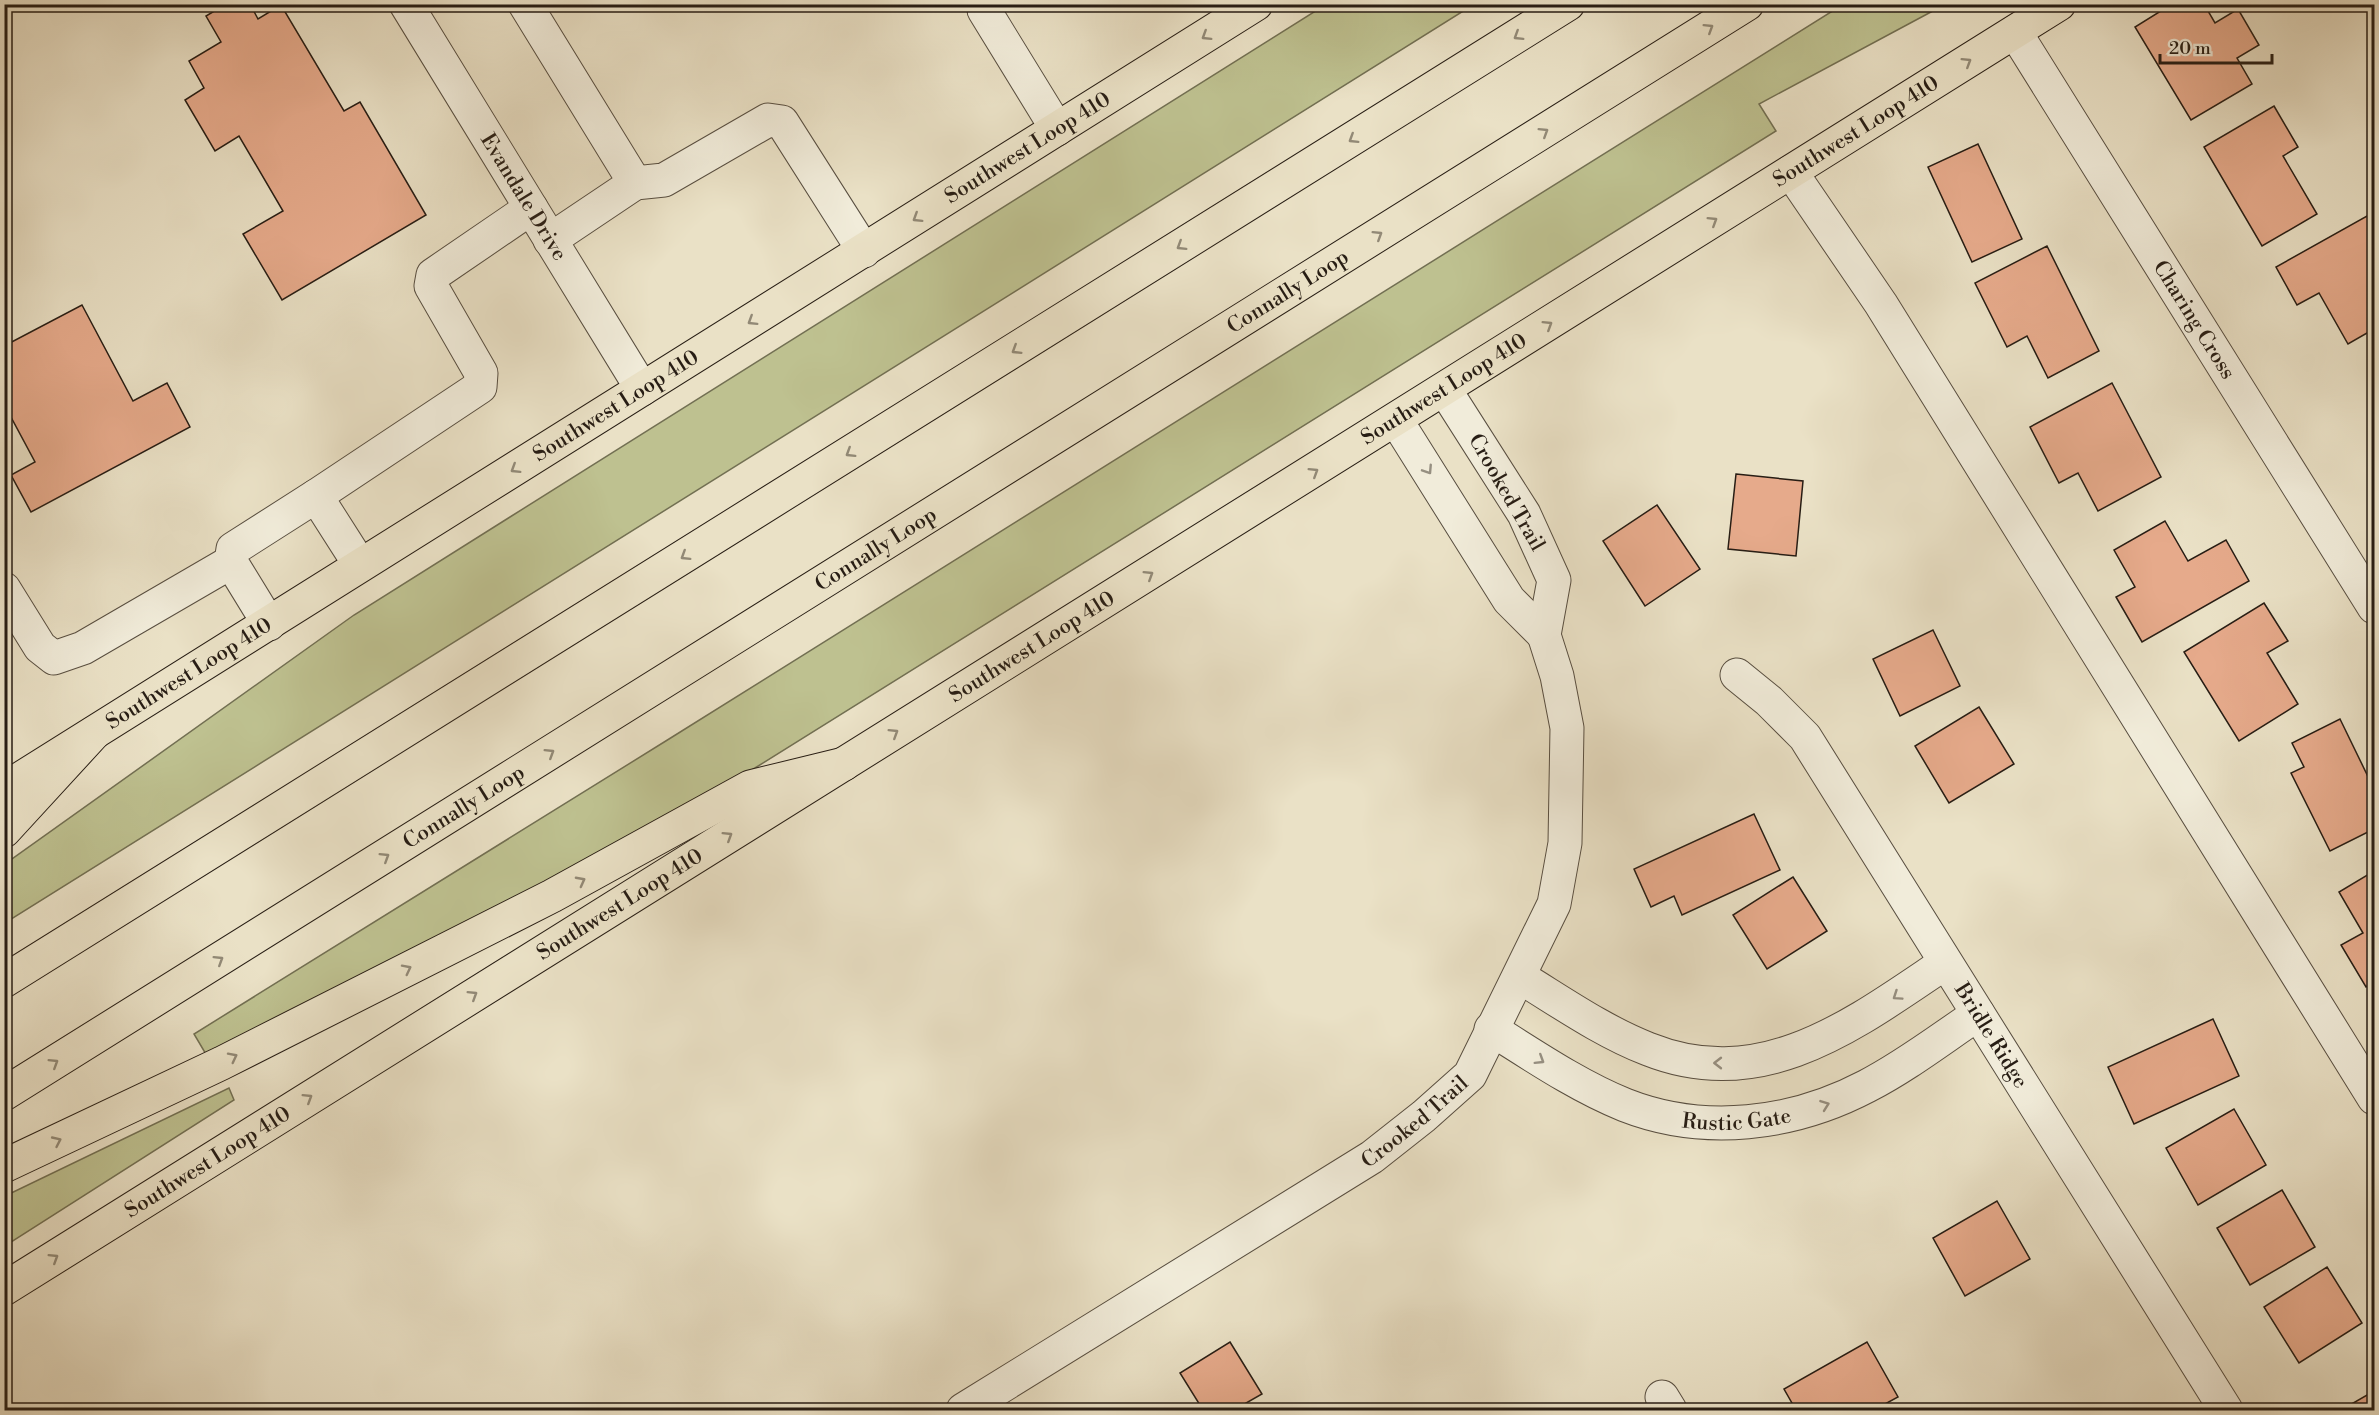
<svg xmlns="http://www.w3.org/2000/svg" width="2379" height="1415" viewBox="0 0 2379 1415" font-family="'Libre Bodoni',serif">
<style>
.green{fill:#bec190;stroke:#726f52;stroke-width:1.5}
.building{fill:#e6aa8b;stroke:#271d14;stroke-width:1.5}
.lines{fill:none;stroke-linecap:round;stroke-linejoin:round}
.minor-casing{stroke:#584e40;stroke-width:35}
.major-casing{stroke:#271d14;stroke-width:35}
.highway-casing{stroke:#271d14;stroke-width:35}
.minor{stroke:#f1ecda;stroke-width:33}
.major{stroke:#eae1c6;stroke-width:33}
.highway{stroke:#eae1c6;stroke-width:33}
.oneway{stroke:#928976}
.oneway2{stroke:#968f81}
.labels{text-anchor:middle;stroke-width:4.5;stroke-linejoin:round;paint-order:stroke}
.street-label{font-size:21px;fill:#271d14;stroke:#f1ecda}
</style>
<rect width="100%" height="100%" fill="#eae1c6"/>
<filter id="stains"><feTurbulence type="fractalNoise" baseFrequency=".00333" numOctaves="4"/><feColorMatrix values="0 0 0 0 .2 0 0 0 0 .09 0 0 0 0 .02 0 0 0 .5 -.17"/></filter>
<radialGradient id="worn" r=".72"><stop offset=".6" stop-color="#630" stop-opacity="0"/><stop offset="1" stop-color="#630" stop-opacity=".3"/></radialGradient>
<g class="green">
<path d="M 1325,5 L 1473,5 L 5,923 L 5,864 L 354,615 Z"/>
<path d="M 1842,5 L 1944,5 L 1759,104 L 1776,131 L 755,768 L 651,829 L 207,1056 L 194,1034 L 669,739 Z"/>
<path d="M 229,1088 L 234,1100 L 5,1246 L 5,1196 Z"/>
</g>
<g class="building">
<path d="M 226,4 L 250,4 L 258,19 L 281,5 L 344,111 L 360,102 L 426,215 L 282,300 L 243,234 L 283,211 L 239,136 L 215,151 L 185,100 L 204,88 L 189,61 L 221,42 L 206,16 Z"/>
<path d="M 2172,4 L 2204,4 L 2215,23 L 2238,9 L 2259,45 L 2237,58 L 2252,84 L 2191,120 L 2135,27 Z"/>
<path d="M 2274,106 L 2298,147 L 2283,156 L 2317,214 L 2262,246 L 2204,147 Z"/>
<path d="M 1978,144 L 2022,239 L 1972,262 L 1928,167 Z"/>
<path d="M 2367,216 L 2374,230 L 2374,329 L 2348,344 L 2319,293 L 2297,305 L 2276,267 Z"/>
<path d="M 2047,246 L 2099,351 L 2048,378 L 2027,336 L 2007,347 L 1975,283 Z"/>
<path d="M 82,305 L 133,401 L 167,383 L 190,427 L 31,512 L 11,475 L 35,462 L 4,404 L 4,346 Z"/>
<path d="M 2112,383 L 2161,477 L 2098,511 L 2078,473 L 2059,483 L 2030,427 Z"/>
<path d="M 1736,474 L 1803,481 L 1796,556 L 1728,549 Z"/>
<path d="M 1657,505 L 1700,569 L 1645,606 L 1603,541 Z"/>
<path d="M 2165,521 L 2188,561 L 2226,540 L 2249,581 L 2142,642 L 2116,597 L 2135,587 L 2114,550 Z"/>
<path d="M 2264,603 L 2288,641 L 2267,653 L 2298,704 L 2239,741 L 2184,652 Z"/>
<path d="M 1933,630 L 1960,686 L 1900,716 L 1873,659 Z"/>
<path d="M 1979,707 L 2014,764 L 1949,803 L 1915,746 Z"/>
<path d="M 2340,719 L 2374,789 L 2374,829 L 2330,851 L 2291,773 L 2304,767 L 2292,743 Z"/>
<path d="M 1754,814 L 1780,870 L 1682,915 L 1674,896 L 1651,907 L 1634,869 Z"/>
<path d="M 2374,871 L 2374,982 L 2366,987 L 2341,945 L 2363,933 L 2339,892 Z"/>
<path d="M 1793,877 L 1827,931 L 1767,969 L 1733,915 Z"/>
<path d="M 2213,1019 L 2239,1076 L 2134,1124 L 2108,1067 Z"/>
<path d="M 2234,1109 L 2266,1165 L 2198,1205 L 2166,1148 Z"/>
<path d="M 2282,1190 L 2315,1247 L 2250,1285 L 2217,1228 Z"/>
<path d="M 1997,1201 L 2030,1259 L 1965,1296 L 1933,1238 Z"/>
<path d="M 2327,1267 L 2362,1323 L 2299,1363 L 2264,1307 Z"/>
<path d="M 1230,1342 L 1262,1394 L 1234,1410 L 1203,1410 L 1180,1373 Z"/>
<path d="M 1867,1342 L 1898,1397 L 1874,1410 L 1796,1410 L 1784,1389 Z"/>
<path d="M 2374,1391 L 2374,1410 L 2341,1410 Z"/>
</g>
<g class="lines">
<g class="minor-casing">
<g id="minor">
<path id="s1" d="M 406,4 L 642,389"/>
<path d="M 525,4 L 635,183 L 550,240"/>
<path d="M 985,4 L 984,10 L 1057,129"/>
<path id="s2" d="M 2015,32 L 2374,607"/>
<path d="M 1791,172 L 1881,304 L 2374,1098"/>
<path d="M 635,183 L 664,180 L 768,120 L 782,122 L 864,251"/>
<path d="M 1396,420 L 1509,600 L 1544,635"/>
<path d="M 316,496 L 480,387 L 481,373 L 431,286 L 433,275 L 531,208"/>
<path d="M 4,589 L 40,647 L 54,658 L 83,648 L 231,562"/>
<path d="M 269,624 L 231,562 L 233,549 L 316,496 L 360,565"/>
<path id="s3" d="M 1737,675 L 1769,701 L 1805,737 L 2226,1410"/>
<path d="M 1520,977 C 1561,1002 1602,1031 1648,1049 C 1763,1095 1854,1024 1945,963"/>
<path id="s4" d="M 1491,1029 C 1534,1056 1578,1086 1625,1105 C 1704,1136 1793,1125 1867,1086 C 1906,1066 1942,1038 1978,1014"/>
<path d="M 1662,1397 L 1670,1410"/>
<path id="s5" d="M 963,1410 L 1372,1157 L 1424,1116 L 1470,1075 L 1554,904 L 1565,843 L 1567,728 L 1557,676 L 1544,635 L 1554,580 L 1524,514 L 1445,390"/>
</g>
</g>
<g class="major-casing">
<g id="major">
<path id="s6" d="M 4,789 L 1256,4"/>
<path id="s7" d="M 4,1289 L 2059,4"/>
</g>
</g>
<g class="highway-casing">
<g id="highway">
<path d="M 4,831 L 94,733"/>
<path d="M 4,981 L 1568,4"/>
<path id="s8" d="M 4,1094 L 1747,4"/>
<path d="M 4,1166 L 222,1063 L 552,896 L 750,787 L 844,764"/>
</g>
</g>
<use href="#minor" class="minor"/>
<use href="#major" class="major"/>
<use href="#highway" class="highway"/>
</g>
<defs><path id="oneway-chevron" d="M-2-3.5L2.5 0L-2 3.5" fill="none" stroke-width="1.6" stroke-linecap="round" stroke-linejoin="round" transform="scale(1.5)"/></defs>
<g class="oneway">
<use href="#oneway-chevron" transform="translate(1709 28) rotate(-32)"/>
<use href="#oneway-chevron" transform="translate(1206 36) rotate(148)"/>
<use href="#oneway-chevron" transform="translate(1518 36) rotate(148)"/>
<use href="#oneway-chevron" transform="translate(1967 62) rotate(-32)"/>
<use href="#oneway-chevron" transform="translate(1544 132) rotate(-32)"/>
<use href="#oneway-chevron" transform="translate(1353 139) rotate(148)"/>
<use href="#oneway-chevron" transform="translate(917 218) rotate(148)"/>
<use href="#oneway-chevron" transform="translate(1713 221) rotate(-32)"/>
<use href="#oneway-chevron" transform="translate(1378 235) rotate(-32)"/>
<use href="#oneway-chevron" transform="translate(1181 246) rotate(148)"/>
<use href="#oneway-chevron" transform="translate(752 321) rotate(148)"/>
<use href="#oneway-chevron" transform="translate(1548 325) rotate(-32)"/>
<use href="#oneway-chevron" transform="translate(1016 350) rotate(148)"/>
<use href="#oneway-chevron" transform="translate(850 453) rotate(148)"/>
<use href="#oneway-chevron" transform="translate(515 469) rotate(148)"/>
<use href="#oneway-chevron" transform="translate(1314 472) rotate(-32)"/>
<use href="#oneway-chevron" transform="translate(685 556) rotate(148)"/>
<use href="#oneway-chevron" transform="translate(1149 575) rotate(-32)"/>
<use href="#oneway-chevron" transform="translate(894 733) rotate(-32)"/>
<use href="#oneway-chevron" transform="translate(550 753) rotate(-32)"/>
<use href="#oneway-chevron" transform="translate(728 836) rotate(-32)"/>
<use href="#oneway-chevron" transform="translate(385 857) rotate(-32)"/>
<use href="#oneway-chevron" transform="translate(581 881) rotate(-28)"/>
<use href="#oneway-chevron" transform="translate(219 960) rotate(-32)"/>
<use href="#oneway-chevron" transform="translate(407 969) rotate(-27)"/>
<use href="#oneway-chevron" transform="translate(473 995) rotate(-32)"/>
<use href="#oneway-chevron" transform="translate(233 1057) rotate(-27)"/>
<use href="#oneway-chevron" transform="translate(54 1063) rotate(-32)"/>
<use href="#oneway-chevron" transform="translate(308 1098) rotate(-32)"/>
<use href="#oneway-chevron" transform="translate(57 1141) rotate(-25)"/>
<use href="#oneway-chevron" transform="translate(54 1258) rotate(-32)"/>
</g>
<g class="oneway2">
<use href="#oneway-chevron" transform="translate(1428 470) rotate(57)"/>
<use href="#oneway-chevron" transform="translate(1897 996) rotate(146)"/>
<use href="#oneway-chevron" transform="translate(1540 1060) rotate(32)"/>
<use href="#oneway-chevron" transform="translate(1718 1063) rotate(-180)"/>
<use href="#oneway-chevron" transform="translate(1825 1105) rotate(-20)"/>
</g>
<g class="labels">
<g class="street-label">
<text dy="7" stroke="none"><textPath href="#s7" startOffset="2184">Southwest Loop 410</textPath></text>
<text dy="7" stroke="none"><textPath href="#s6" startOffset="1208">Southwest Loop 410</textPath></text>
<text dy="7" stroke="none"><textPath href="#s1" startOffset="226">Evandale Drive</textPath></text>
<text dy="7" stroke="none"><textPath href="#s8" startOffset="1514">Connally Loop</textPath></text>
<text dy="7" stroke="none"><textPath href="#s2" startOffset="339">Charing Cross</textPath></text>
<text dy="7" stroke="none"><textPath href="#s7" startOffset="1698">Southwest Loop 410</textPath></text>
<text dy="7" stroke="none"><textPath href="#s6" startOffset="722">Southwest Loop 410</textPath></text>
<text transform="translate(1507 492) rotate(60)" y="7">Crooked Trail</text>
<text dy="7" stroke="none"><textPath href="#s8" startOffset="1028">Connally Loop</textPath></text>
<text dy="7" stroke="none"><textPath href="#s7" startOffset="1212">Southwest Loop 410</textPath></text>
<text dy="7" stroke="none"><textPath href="#s6" startOffset="218">Southwest Loop 410</textPath></text>
<text dy="7" stroke="none"><textPath href="#s8" startOffset="542">Connally Loop</textPath></text>
<text dy="7" stroke="none"><textPath href="#s7" startOffset="726">Southwest Loop 410</textPath></text>
<text dy="7" stroke="none"><textPath href="#s3" startOffset="444">Bridle Ridge</textPath></text>
<text dy="7" stroke="none"><textPath href="#s4" startOffset="268">Rustic Gate</textPath></text>
<text dy="7" stroke="none"><textPath href="#s5" startOffset="536">Crooked Trail</textPath></text>
<text dy="7" stroke="none"><textPath href="#s7" startOffset="240">Southwest Loop 410</textPath></text>
</g>
</g>
<rect width="2379" height="1415" fill="none" stroke="#eae1c6" stroke-width="24"/>
<rect x="6" y="6" width="2367" height="1403" fill="none" stroke="#271d14" stroke-width="3"/>
<rect x="12" y="12" width="2355" height="1391" fill="none" stroke="#271d14" stroke-width="1.5"/>
<path d="M2160 54v9h112v-9" fill="none" stroke="#271d14" stroke-width="3"/>
<text x="2169" y="54" font-size="18" fill="#271d14" stroke="#f1ecda" stroke-width="4.5" paint-order="stroke">20 m</text>
<rect width="100%" height="100%" filter="url(#stains)"/>
<rect width="100%" height="100%" fill="url(#worn)"/>
</svg>
